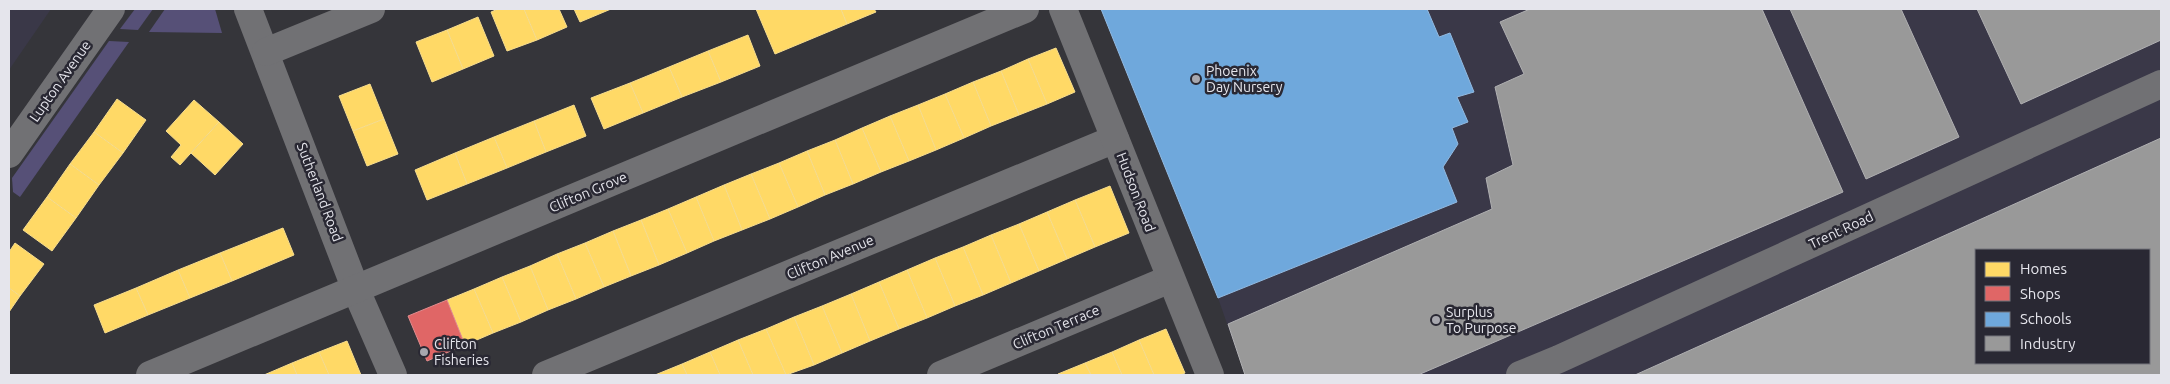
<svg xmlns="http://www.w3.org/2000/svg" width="2170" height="384" viewBox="0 0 2170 384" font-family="Ubuntu,sans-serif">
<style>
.built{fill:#3a3848;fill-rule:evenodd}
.green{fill:#565077}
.homes{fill:#ffd966;stroke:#f7dd8e}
.shops{fill:#e06666;stroke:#e28c8e}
.schools{fill:#6fa8dc;stroke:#92bae1}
.industry{fill:#999;stroke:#b0b0b2;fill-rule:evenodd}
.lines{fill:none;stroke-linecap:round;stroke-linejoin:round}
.minor{stroke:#717174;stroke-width:28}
.tertiary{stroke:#717174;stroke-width:28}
.poi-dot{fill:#a7a7ae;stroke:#292833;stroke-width:2}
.labels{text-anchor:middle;stroke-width:5;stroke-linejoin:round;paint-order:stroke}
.poi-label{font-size:14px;fill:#e5e5ec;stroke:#292833;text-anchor:start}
.street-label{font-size:14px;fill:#e5e5ec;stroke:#292833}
</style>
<rect width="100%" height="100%" fill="#35353a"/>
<g class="built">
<path d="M 9,9 L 51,9 L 9,70 Z"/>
<path d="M 1101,9 L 2161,9 L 2161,375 L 1245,375 L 1218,298 ZM 1976,250 L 2149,250 L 2149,363 L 1976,363 Z"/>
</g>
<g class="green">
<path d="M 135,9 L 153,9 L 138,30 L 120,29 Z"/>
<path d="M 165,9 L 215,9 L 222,33 L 149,32 Z"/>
<path d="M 109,41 L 129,42 L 20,197 L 13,192 L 12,178 Z"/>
</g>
<g class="homes">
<path d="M 498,9 L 524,9 L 537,40 L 507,51 L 491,12 Z"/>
<path d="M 524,9 L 559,9 L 567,27 L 537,40 Z"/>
<path d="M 574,9 L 611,9 L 580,22 Z"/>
<path d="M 756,9 L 841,9 L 847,24 L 775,54 Z"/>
<path d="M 841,9 L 874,9 L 876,12 L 847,24 Z"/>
<path d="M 478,17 L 494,56 L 463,69 L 447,30 Z"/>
<path d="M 447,30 L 463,69 L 432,82 L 416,42 Z"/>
<path d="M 748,35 L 760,66 L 721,82 L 708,51 Z"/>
<path d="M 1056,48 L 1075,92 L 1047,104 L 1028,59 Z"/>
<path d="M 708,51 L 721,82 L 682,97 L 669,67 Z"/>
<path d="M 1028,59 L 1047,104 L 1019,115 L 1001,71 Z"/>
<path d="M 669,67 L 682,97 L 643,113 L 630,83 Z"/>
<path d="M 1001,71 L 1019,115 L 991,126 L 973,82 Z"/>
<path d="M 973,82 L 991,126 L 964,138 L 945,94 Z"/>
<path d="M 630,83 L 643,113 L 604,129 L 591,98 Z"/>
<path d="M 370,84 L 384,119 L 353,131 L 339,96 Z"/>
<path d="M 945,94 L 964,138 L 936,150 L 918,105 Z"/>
<path d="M 117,99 L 146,120 L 123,153 L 94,132 Z"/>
<path d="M 194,100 L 219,122 L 180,165 L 171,157 L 181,145 L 166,131 Z"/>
<path d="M 574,105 L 586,136 L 546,152 L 534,121 Z"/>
<path d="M 918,105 L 936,150 L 909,161 L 890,116 Z"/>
<path d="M 890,116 L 909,161 L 881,172 L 862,128 Z"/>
<path d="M 384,119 L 398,154 L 367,166 L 353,131 Z"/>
<path d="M 534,121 L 546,152 L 507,168 L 494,137 Z"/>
<path d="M 219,122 L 243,144 L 215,175 L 191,153 Z"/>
<path d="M 862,128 L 881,172 L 853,184 L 835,140 Z"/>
<path d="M 94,132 L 123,153 L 99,185 L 70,164 Z"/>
<path d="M 494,137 L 507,168 L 467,184 L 455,153 Z"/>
<path d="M 835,140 L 853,184 L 825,195 L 807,151 Z"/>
<path d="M 807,151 L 825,195 L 798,207 L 779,163 Z"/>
<path d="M 455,153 L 467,184 L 427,200 L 415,170 Z"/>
<path d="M 779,163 L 798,207 L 770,219 L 751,174 Z"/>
<path d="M 70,164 L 99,185 L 76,218 L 47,197 Z"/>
<path d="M 751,174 L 770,219 L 742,230 L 724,185 Z"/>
<path d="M 724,185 L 742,230 L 714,241 L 696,197 Z"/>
<path d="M 1110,186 L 1129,233 L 1095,247 L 1075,200 Z"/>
<path d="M 47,197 L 76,218 L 52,251 L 23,230 Z"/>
<path d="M 696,197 L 714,241 L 687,253 L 668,209 Z"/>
<path d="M 1075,200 L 1095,247 L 1067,259 L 1047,212 Z"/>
<path d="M 668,209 L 687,253 L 659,265 L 641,220 Z"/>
<path d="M 1047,212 L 1067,259 L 1039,271 L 1019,224 Z"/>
<path d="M 641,220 L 659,265 L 631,276 L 613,231 Z"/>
<path d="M 1019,224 L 1039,271 L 1011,283 L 991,235 Z"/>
<path d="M 283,228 L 294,255 L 232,281 L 220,253 Z"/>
<path d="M 613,231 L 631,276 L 604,287 L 585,243 Z"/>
<path d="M 991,235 L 1011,283 L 983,295 L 963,247 Z"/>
<path d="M 15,243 L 44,264 L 20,296 L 9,288 L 9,252 Z"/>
<path d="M 585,243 L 604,287 L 576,299 L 557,254 Z"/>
<path d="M 963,247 L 983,295 L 955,306 L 935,258 Z"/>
<path d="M 220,253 L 232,281 L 190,298 L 178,270 Z"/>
<path d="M 557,254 L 576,299 L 548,310 L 530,266 Z"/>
<path d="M 935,258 L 955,306 L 927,318 L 907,270 Z"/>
<path d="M 530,266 L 548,310 L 521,322 L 502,277 Z"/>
<path d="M 178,270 L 190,298 L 148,315 L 136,288 Z"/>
<path d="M 907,270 L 927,318 L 899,329 L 879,282 Z"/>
<path d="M 502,277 L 521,322 L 493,333 L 474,289 Z"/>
<path d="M 879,282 L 899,329 L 870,341 L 851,294 Z"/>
<path d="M 9,288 L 20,296 L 9,312 Z"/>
<path d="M 136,288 L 148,315 L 105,333 L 94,305 Z"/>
<path d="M 474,289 L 493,333 L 465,345 L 447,300 Z"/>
<path d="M 851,294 L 870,341 L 842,353 L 822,306 Z"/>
<path d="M 822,306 L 842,353 L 814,365 L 794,317 Z"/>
<path d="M 794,317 L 814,365 L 786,375 L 766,329 Z"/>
<path d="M 766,329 L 786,375 L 753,375 L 738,340 Z"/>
<path d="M 1166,329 L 1185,373 L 1180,375 L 1154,375 L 1139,340 Z"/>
<path d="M 738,340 L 753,375 L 720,375 L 710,352 Z"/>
<path d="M 1139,340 L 1154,375 L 1122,375 L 1112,352 Z"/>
<path d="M 347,341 L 361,375 L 329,375 L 319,352 Z"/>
<path d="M 319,352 L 329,375 L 297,375 L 292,363 Z"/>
<path d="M 710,352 L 720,375 L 687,375 L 682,364 Z"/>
<path d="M 1112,352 L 1122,375 L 1091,375 L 1085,363 Z"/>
<path d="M 292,363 L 297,375 L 264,375 Z"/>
<path d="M 1085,363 L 1091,375 L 1059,375 L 1058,374 Z"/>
<path d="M 682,364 L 687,375 L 655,375 Z"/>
</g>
<path class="shops" d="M 447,300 L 465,345 L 427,361 L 408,316 Z"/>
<path class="schools" d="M 1101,9 L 1427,9 L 1439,37 L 1450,33 L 1474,92 L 1457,97 L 1468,122 L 1452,128 L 1458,144 L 1443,167 L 1457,202 L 1218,298 Z"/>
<g class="industry">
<path d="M 1530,9 L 1762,9 L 1843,192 L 1418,375 L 1245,375 L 1228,324 L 1492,209 L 1486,178 L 1513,165 L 1495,87 L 1524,74 L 1500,22 Z"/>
<path d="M 1790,9 L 1901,9 L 1959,137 L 1866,179 Z"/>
<path d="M 1977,9 L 2161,9 L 2161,40 L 2021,104 Z"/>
<path d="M 2161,138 L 2161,375 L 1635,375 ZM 1976,250 L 2149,250 L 2149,363 L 1976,363 Z"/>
</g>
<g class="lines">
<g class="minor">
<path d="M 248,9 L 356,290 L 393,375"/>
<path d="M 266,52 L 371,9"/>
<path d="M 150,375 L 1025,9"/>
<path d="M 546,375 L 1115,139"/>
<path d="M 941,375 L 1170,279"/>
<path d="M 1520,375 L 1559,359 L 2161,84"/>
</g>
<g class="tertiary">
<path d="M 1063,9 L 1210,375"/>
<path d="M 9,154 L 111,9"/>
</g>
</g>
<g class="poi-dot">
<circle cx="1196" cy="79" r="5"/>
<circle cx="1436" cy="320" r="5"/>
<circle cx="424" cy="352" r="5"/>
</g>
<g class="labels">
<g class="poi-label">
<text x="1206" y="76">Phoenix<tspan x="1206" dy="16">Day Nursery</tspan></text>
<text x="1446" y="317">Surplus<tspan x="1446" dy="16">To Purpose</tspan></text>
<text x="434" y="349">Clifton<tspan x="434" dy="16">Fisheries</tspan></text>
</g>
<g class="street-label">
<text transform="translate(60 81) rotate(-55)" y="5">Lupton Avenue</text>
<text transform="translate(320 192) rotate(69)" y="5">Sutherland Road</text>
<text transform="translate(588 192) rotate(-23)" y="5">Clifton Grove</text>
<text transform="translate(1136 192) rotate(69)" y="5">Hudson Road</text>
<text transform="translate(1841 230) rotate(-25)" y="5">Trent Road</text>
<text transform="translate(830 257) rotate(-23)" y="5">Clifton Avenue</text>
<text transform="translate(1056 327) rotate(-23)" y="5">Clifton Terrace</text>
</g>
</g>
<rect width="2170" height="384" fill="none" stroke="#e5e5ec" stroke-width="20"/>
<rect x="1975" y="249" width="175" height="115" fill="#292833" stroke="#74747d"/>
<rect x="1985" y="262" width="25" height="15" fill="#ffd966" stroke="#74747d"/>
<text x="2020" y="274" font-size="15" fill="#e5e5ec">Homes</text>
<rect x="1985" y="286" width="25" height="15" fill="#e06666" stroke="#74747d"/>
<text x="2020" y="299" font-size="15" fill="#e5e5ec">Shops</text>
<rect x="1985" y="312" width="25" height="15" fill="#6fa8dc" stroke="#74747d"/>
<text x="2020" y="324" font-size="15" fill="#e5e5ec">Schools</text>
<rect x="1985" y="336" width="25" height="15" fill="#999999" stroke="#74747d"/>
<text x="2020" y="349" font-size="15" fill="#e5e5ec">Industry</text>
</svg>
